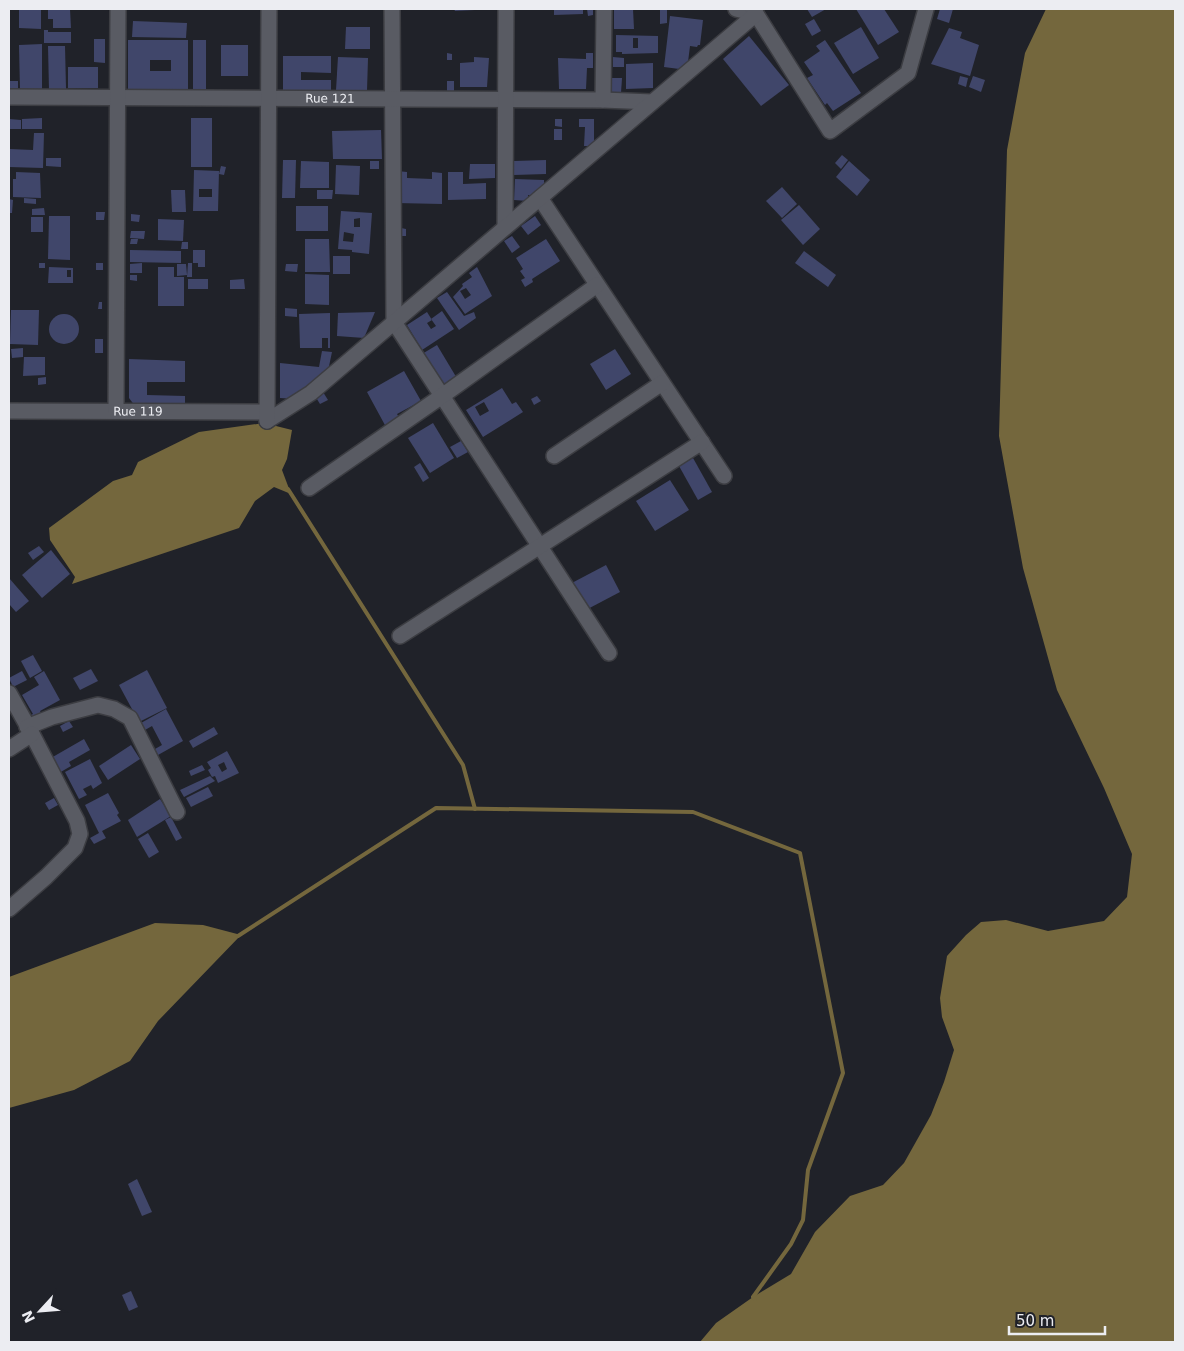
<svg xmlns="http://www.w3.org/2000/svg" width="1184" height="1351" viewBox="0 0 1184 1351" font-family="'DejaVu Sans',sans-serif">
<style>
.water{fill:#74673d}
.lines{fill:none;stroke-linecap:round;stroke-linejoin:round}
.stream{stroke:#74673d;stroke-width:4}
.building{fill:#40466a;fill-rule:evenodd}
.minor-casing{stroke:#3c3d42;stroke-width:18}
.minor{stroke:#595b63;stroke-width:15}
.labels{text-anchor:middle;stroke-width:4;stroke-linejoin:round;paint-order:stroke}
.street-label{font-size:12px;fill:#ecedf2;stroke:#202229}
</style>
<rect width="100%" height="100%" fill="#202229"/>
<g class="water">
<path d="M 1046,9 L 1175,9 L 1175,1342 L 700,1342 L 716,1323 L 753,1297 L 791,1274 L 815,1232 L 850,1196 L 883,1185 L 904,1163 L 931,1115 L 944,1082 L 954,1050 L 942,1017 L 940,998 L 947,956 L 966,935 L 981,922 L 1006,920 L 1048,931 L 1104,921 L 1127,897 L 1132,854 L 1104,788 L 1057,690 L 1023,568 L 999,436 L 1007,150 L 1025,53 Z"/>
<path d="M 264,423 L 292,430 L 287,459 L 282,470 L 291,494 L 274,487 L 255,501 L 239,528 L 72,584 L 75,577 L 50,540 L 49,528 L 113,481 L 132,475 L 138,462 L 199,432 Z"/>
<path d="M 155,923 L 203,925 L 241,935 L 158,1021 L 130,1061 L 74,1090 L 9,1108 L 9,977 Z"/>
</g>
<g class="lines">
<g class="stream">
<path d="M 288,489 L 463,765 L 475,809"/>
<path d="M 238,936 L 436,808 L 693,812 L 800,853 L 843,1073 L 808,1170 L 803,1220 L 791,1244 L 753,1297 L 755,1299"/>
</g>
</g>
<g class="building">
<path d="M 19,9 L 41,9 L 41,29 L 19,28 Z"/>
<path d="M 48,9 L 70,9 L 71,28 L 53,28 L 53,19 L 48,19 Z"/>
<path d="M 454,9 L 475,9 L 475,10 L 455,11 Z"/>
<path d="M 554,9 L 583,9 L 583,14 L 554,15 Z"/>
<path d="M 587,9 L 593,9 L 593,15 L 588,16 Z"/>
<path d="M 614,9 L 633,9 L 634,29 L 614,29 Z"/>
<path d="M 660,9 L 667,9 L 667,23 L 660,24 Z"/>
<path d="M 807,9 L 826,9 L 812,17 Z"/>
<path d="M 856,9 L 884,9 L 899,32 L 878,45 Z"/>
<path d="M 940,9 L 953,9 L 949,23 L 937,19 Z"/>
<path d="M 670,16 L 703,20 L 700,45 L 698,45 L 697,47 L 690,46 L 687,70 L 664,67 Z"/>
<path d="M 814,19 L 821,31 L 812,36 L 805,24 Z"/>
<path d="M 133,21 L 187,23 L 186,38 L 132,37 Z"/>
<path d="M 346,27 L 370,27 L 370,49 L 345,49 Z"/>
<path d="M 861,27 L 879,58 L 853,74 L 834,43 Z"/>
<path d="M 949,28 L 962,32 L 960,38 L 979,45 L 970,76 L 931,64 Z"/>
<path d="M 44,30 L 48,30 L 48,32 L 71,32 L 71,43 L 44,43 Z"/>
<path d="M 616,35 L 658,36 L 658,53 L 622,54 L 622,52 L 616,52 ZM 633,38 L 638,38 L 638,48 L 633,48 Z"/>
<path d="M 749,36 L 789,85 L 761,106 L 723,59 Z"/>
<path d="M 94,39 L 105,39 L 105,63 L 94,62 Z"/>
<path d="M 128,40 L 188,40 L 188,90 L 128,90 ZM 150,60 L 171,60 L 171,71 L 150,71 Z"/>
<rect x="193" y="40" width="13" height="52"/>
<path d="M 825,40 L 861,93 L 833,111 L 827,103 L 825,105 L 807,78 L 813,75 L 804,62 L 820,51 L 816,46 Z"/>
<path d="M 42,44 L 42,89 L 20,90 L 19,45 Z"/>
<rect x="221" y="45" width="27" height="31"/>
<path d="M 48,46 L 65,46 L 66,89 L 49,90 Z"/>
<path d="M 447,53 L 452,54 L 452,60 L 447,60 Z"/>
<path d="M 586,53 L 593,53 L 593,68 L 587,68 L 586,89 L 559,89 L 558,58 L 586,59 Z"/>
<path d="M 283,56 L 331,56 L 331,73 L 301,72 L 301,80 L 331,80 L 331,94 L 283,94 Z"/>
<path d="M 338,57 L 368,58 L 367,91 L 336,90 Z"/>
<path d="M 474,57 L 489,58 L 487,87 L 460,87 L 460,63 L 474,62 Z"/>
<path d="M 613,57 L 624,58 L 624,67 L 613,67 Z"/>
<path d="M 653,63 L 653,88 L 626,89 L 626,64 Z"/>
<rect x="68" y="67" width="30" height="21"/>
<path d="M 960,76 L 968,78 L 966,87 L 958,84 Z"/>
<path d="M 973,76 L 985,80 L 981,92 L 969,87 Z"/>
<path d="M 612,78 L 622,78 L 621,93 L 612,92 Z"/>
<rect x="9" y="81" width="9" height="9"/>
<rect x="447" y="81" width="7" height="13"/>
<path d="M 42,118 L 42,129 L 22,129 L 22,119 Z"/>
<rect x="191" y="118" width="21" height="49"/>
<path d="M 9,119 L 21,120 L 21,129 L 9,129 Z"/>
<path d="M 555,119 L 562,119 L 562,127 L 555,126 Z"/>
<path d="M 579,119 L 594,119 L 594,146 L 584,146 L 585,127 L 579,127 Z"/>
<rect x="554" y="129" width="8" height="11"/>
<path d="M 381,130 L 382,159 L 333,159 L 332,131 Z"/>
<path d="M 34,133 L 44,133 L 43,168 L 9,167 L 9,149 L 33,150 Z"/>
<path d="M 842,155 L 848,160 L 841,169 L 835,163 Z"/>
<path d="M 46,158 L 61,158 L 61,167 L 46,166 Z"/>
<path d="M 283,160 L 296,160 L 295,198 L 282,198 Z"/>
<path d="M 546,160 L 546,174 L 514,175 L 514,161 Z"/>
<path d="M 301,161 L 329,162 L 329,188 L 300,188 Z"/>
<rect x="370" y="161" width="9" height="8"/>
<path d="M 849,161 L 870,180 L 857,196 L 836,177 Z"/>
<path d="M 470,164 L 495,164 L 495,178 L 469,179 Z"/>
<path d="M 336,165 L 360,166 L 359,195 L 335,194 Z"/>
<path d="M 221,166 L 226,167 L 224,175 L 219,174 Z"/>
<path d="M 194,170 L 219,171 L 218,211 L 193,211 ZM 199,189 L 212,189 L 212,197 L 199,197 Z"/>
<path d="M 397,171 L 407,172 L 407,178 L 432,179 L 432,172 L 442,173 L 442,204 L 396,203 Z"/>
<path d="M 16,172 L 40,173 L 41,198 L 13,197 L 13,179 L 16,179 Z"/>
<path d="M 448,172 L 463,172 L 463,184 L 486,183 L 486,199 L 448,200 Z"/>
<path d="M 515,179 L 544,180 L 544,191 L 534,191 L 534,196 L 528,195 L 528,201 L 514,200 Z"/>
<path d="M 782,187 L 797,204 L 782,218 L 766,201 Z"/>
<path d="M 171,190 L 185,190 L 186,212 L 172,212 Z"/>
<path d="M 317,190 L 333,190 L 332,199 L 317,199 Z"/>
<path d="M 24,198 L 36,199 L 36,204 L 24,203 Z"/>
<path d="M 9,199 L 13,200 L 12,213 L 9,213 Z"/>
<path d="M 799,205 L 820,229 L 803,245 L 781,220 Z"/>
<rect x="296" y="206" width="32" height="25"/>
<path d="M 44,208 L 45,215 L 32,215 L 32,209 Z"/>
<path d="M 341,211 L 372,213 L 369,254 L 352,252 L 352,250 L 338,249 ZM 360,218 L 360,227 L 354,227 L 354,219 ZM 344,232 L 354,234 L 353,242 L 343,241 Z"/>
<path d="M 96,212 L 105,212 L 104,220 L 96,220 Z"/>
<path d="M 131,214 L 140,215 L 139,222 L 131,221 Z"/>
<path d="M 49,216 L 70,216 L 70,260 L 48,259 Z"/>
<path d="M 535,216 L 541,225 L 528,235 L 521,226 Z"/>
<rect x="31" y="217" width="12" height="15"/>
<path d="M 158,219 L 184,220 L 183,241 L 158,240 Z"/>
<path d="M 401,228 L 406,229 L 406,236 L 401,236 Z"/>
<path d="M 131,231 L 145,231 L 144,239 L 130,238 Z"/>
<path d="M 512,236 L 520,247 L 512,253 L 504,241 Z"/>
<path d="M 131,239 L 138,239 L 137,244 L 130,244 Z"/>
<path d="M 305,239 L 329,239 L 330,272 L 305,272 Z"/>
<path d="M 546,239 L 560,261 L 532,279 L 533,282 L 525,287 L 521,280 L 525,278 L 520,271 L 523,269 L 516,258 Z"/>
<path d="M 182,242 L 188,242 L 188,249 L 181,249 Z"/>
<path d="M 130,250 L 181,251 L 181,263 L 130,262 Z"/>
<path d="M 193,250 L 205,250 L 205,267 L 198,267 L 198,263 L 193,263 Z"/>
<path d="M 804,251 L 836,275 L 828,287 L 795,263 Z"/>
<rect x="333" y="256" width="17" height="18"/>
<rect x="39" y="263" width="6" height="5"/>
<rect x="96" y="263" width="7" height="7"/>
<path d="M 142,263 L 142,273 L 130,273 L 130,264 Z"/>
<path d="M 188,263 L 192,263 L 192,277 L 187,277 Z"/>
<path d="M 177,264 L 186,264 L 187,275 L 177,276 Z"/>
<path d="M 286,264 L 298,264 L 297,272 L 285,271 Z"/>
<path d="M 49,267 L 73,268 L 73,283 L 48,283 ZM 67,270 L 71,270 L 71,277 L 67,277 Z"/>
<path d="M 158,267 L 174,267 L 174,277 L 184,277 L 184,306 L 158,306 Z"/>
<path d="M 477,267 L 492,296 L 465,314 L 453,297 L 463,286 L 462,284 L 472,277 L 469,273 ZM 466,288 L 471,295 L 465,299 L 460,291 Z"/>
<path d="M 305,274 L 329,275 L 329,305 L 305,304 Z"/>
<path d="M 130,275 L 137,275 L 137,281 L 130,280 Z"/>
<rect x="188" y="279" width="20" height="10"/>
<path d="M 244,279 L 245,289 L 230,289 L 230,280 Z"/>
<path d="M 447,292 L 464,316 L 474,312 L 476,318 L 459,330 L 437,298 Z"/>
<path d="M 99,302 L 102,302 L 102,309 L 98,309 Z"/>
<path d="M 285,308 L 297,309 L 297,317 L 285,316 Z"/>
<path d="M 11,310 L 39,310 L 38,345 L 10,344 Z"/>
<path d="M 442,311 L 454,329 L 422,350 L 407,325 L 427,312 L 432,320 L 427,323 L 431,329 L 436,326 L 431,319 Z"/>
<path d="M 375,312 L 364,338 L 337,336 L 338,313 Z"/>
<path d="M 330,313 L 330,348 L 328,348 L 328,338 L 322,338 L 322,348 L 300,348 L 299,314 Z"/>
<circle cx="64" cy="329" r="15"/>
<rect x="95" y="339" width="8" height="14"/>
<path d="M 437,345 L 458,380 L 443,389 L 422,354 Z"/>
<path d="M 23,348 L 23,357 L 12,358 L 11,349 Z"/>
<path d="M 615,349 L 631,374 L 606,390 L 590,364 Z"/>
<path d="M 322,351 L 332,352 L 328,371 L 296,399 L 280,398 L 280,363 L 319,367 Z"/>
<path d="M 24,357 L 45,357 L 45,375 L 23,376 Z"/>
<path d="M 129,359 L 185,361 L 185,382 L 147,382 L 147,395 L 185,396 L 185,407 L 135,406 L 129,398 Z"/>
<path d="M 404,371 L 421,401 L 397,414 L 400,419 L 386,427 L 367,392 Z"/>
<path d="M 46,377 L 46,384 L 38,385 L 38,378 Z"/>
<path d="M 502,388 L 512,404 L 516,402 L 523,412 L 483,437 L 466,410 ZM 484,402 L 489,411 L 480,416 L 475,407 Z"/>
<path d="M 323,392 L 328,400 L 320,404 L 315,396 Z"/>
<path d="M 537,396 L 541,401 L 534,405 L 531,399 Z"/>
<path d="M 433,423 L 454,458 L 430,473 L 408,438 Z"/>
<path d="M 461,441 L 468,452 L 457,458 L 450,447 Z"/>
<path d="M 693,458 L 712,492 L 698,500 L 679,466 Z"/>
<path d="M 420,463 L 429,478 L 423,482 L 414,467 Z"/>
<path d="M 670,480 L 689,510 L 655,531 L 636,501 Z"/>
<path d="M 39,546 L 44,552 L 33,560 L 28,553 Z"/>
<path d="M 51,550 L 70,574 L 42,598 L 22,575 Z"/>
<path d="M 606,565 L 620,592 L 582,612 L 568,585 Z"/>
<path d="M 9,578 L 29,601 L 16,612 L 9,604 Z"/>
<path d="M 33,655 L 42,671 L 30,678 L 21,661 Z"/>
<path d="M 91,669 L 98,681 L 80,690 L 73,678 Z"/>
<path d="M 147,670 L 167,708 L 139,722 L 119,685 Z"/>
<path d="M 22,671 L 27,680 L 13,687 L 9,678 Z"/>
<path d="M 44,671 L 60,700 L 40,711 L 43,716 L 31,722 L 29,716 L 33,714 L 22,695 L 39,685 L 34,677 Z"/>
<path d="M 166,709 L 183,741 L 158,755 L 155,749 L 162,745 L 152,726 L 145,730 L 141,723 Z"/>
<path d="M 69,721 L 73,727 L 63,732 L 60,726 Z"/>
<path d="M 214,727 L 218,734 L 193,748 L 189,741 Z"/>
<path d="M 84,739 L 90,750 L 69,762 L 71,766 L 59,773 L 51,758 Z"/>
<path d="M 131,745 L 140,759 L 108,780 L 99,766 Z"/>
<path d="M 227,751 L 239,773 L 218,783 L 215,776 L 212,777 L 208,770 L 211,768 L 207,762 ZM 224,762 L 227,769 L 222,772 L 218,765 Z"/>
<path d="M 90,759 L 102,783 L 93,789 L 91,785 L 83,789 L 87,795 L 79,799 L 65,772 Z"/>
<path d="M 202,765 L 205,770 L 191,776 L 189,771 Z"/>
<path d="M 210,776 L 215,781 L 184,797 L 180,790 Z"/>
<path d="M 208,787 L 213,796 L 191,807 L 186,798 Z"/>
<path d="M 108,793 L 119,813 L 117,815 L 121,821 L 102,831 L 106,838 L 94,844 L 90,838 L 99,833 L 85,805 Z"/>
<path d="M 54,798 L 58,805 L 49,810 L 45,803 Z"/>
<path d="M 160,799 L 171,816 L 137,837 L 128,820 Z"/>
<path d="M 171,817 L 182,838 L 176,841 L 165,820 Z"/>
<path d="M 148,833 L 159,852 L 149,858 L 138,839 Z"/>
<path d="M 137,1179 L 152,1212 L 142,1216 L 128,1184 Z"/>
<path d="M 131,1291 L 138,1307 L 129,1311 L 122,1295 Z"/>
</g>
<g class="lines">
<g class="minor-casing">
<g id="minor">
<path d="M 392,9 L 394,322 L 609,653"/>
<path d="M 736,9 L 756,14"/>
<path d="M 753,9 L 830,131 L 908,73 L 926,9"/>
<path id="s1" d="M 9,97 L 603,100 L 652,102"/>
<path d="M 603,100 L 604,9"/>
<path d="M 540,198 L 724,476"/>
<path d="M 505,227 L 506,9"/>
<path id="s2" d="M 9,411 L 267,412"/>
<path d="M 116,411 L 118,9"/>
<path d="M 267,421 L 311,393 L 756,14"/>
<path d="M 267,421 L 269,9"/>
<path d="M 554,456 L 662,383"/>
<path d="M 309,488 L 442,396 L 597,285"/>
<path d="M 400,636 L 702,442"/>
<path d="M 9,693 L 32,734 L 77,821 L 80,834 L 75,848 L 46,877 L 9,909"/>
<path d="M 27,727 L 52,717 L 98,705 L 114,709 L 130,718 L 177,812"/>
<path d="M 9,749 L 32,734"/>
</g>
</g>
<use href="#minor" class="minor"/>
</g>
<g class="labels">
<g class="street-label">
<text dy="4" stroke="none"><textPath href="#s1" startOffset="321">Rue 121</textPath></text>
<text dy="4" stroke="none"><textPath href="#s2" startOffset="129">Rue 119</textPath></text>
</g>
</g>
<rect width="1184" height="1351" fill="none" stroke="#ecedf2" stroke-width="20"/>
<g transform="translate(40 1311) rotate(244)" stroke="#202229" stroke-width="4" paint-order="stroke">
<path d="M0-4L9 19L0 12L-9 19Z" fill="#ecedf2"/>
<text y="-8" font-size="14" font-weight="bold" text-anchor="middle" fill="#ecedf2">N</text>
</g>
<path d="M1009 1326v8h96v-8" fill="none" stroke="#ecedf2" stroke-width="2.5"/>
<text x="1016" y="1326" font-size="15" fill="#ecedf2" stroke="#202229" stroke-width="4" paint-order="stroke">50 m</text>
</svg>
